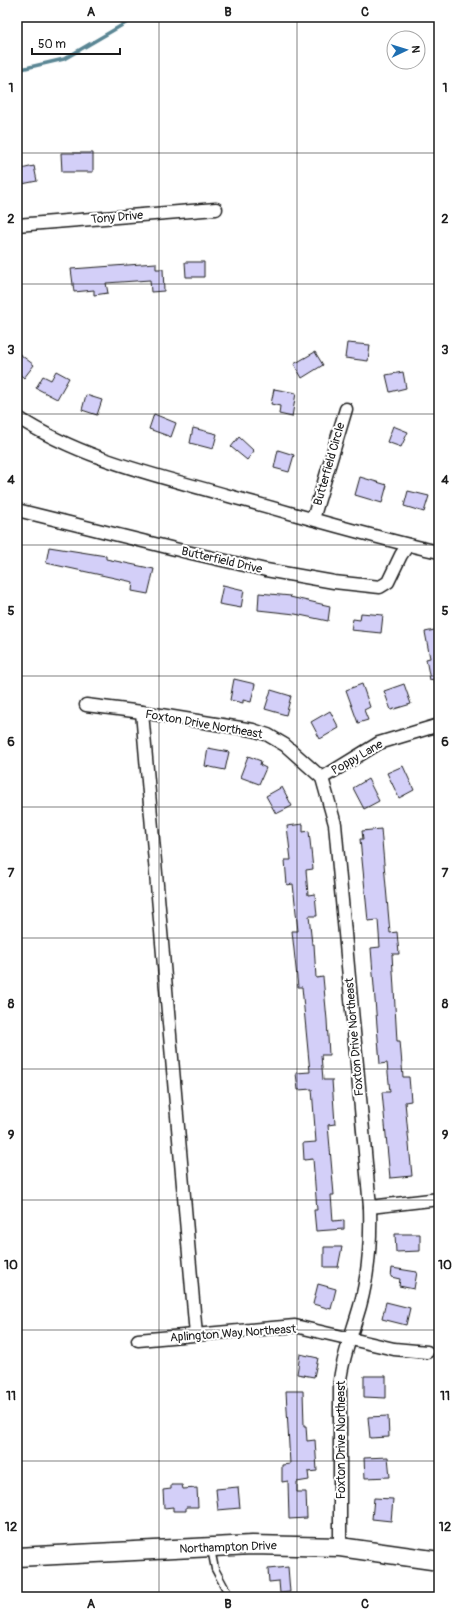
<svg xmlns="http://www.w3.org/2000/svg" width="456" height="1614" viewBox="0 0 456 1614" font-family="Pangolin,sans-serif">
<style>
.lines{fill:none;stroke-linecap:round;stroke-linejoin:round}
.stream{stroke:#5a8694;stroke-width:3.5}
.building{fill:#d3cff8;stroke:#1c1c1c}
.lane-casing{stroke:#1c1c1c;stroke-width:9}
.street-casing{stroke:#1c1c1c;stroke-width:15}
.secondary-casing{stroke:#1c1c1c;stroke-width:21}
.lane{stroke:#fff;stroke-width:6}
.street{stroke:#fff;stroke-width:12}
.secondary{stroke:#fff;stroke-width:18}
.grid{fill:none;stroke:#1c1c1c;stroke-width:1;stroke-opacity:0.55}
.labels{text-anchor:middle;stroke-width:4;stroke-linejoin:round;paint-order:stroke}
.street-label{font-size:12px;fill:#1c1c1c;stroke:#fff}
.neatline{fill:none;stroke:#1c1c1c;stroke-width:1.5}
.grid-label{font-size:13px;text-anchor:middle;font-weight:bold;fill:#1c1c1c}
</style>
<rect width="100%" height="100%" fill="#fff"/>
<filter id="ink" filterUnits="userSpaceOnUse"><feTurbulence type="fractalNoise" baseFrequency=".025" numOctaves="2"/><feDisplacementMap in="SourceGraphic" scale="8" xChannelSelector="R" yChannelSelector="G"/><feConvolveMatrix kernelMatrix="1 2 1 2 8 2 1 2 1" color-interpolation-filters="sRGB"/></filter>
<g filter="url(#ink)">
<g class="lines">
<path class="stream" d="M 17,70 L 64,59 L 136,17"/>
</g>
<g class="building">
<path d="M 61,153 L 93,153 L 93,172 L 62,172 Z"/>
<path d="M 34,166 L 37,181 L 17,185 L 17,170 Z"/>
<path d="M 185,262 L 204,262 L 204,277 L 186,277 Z"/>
<path d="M 156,263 L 156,269 L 163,269 L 164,291 L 151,292 L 150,280 L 106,283 L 108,293 L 94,295 L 94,290 L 74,292 L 71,269 Z"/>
<path d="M 347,343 L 370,345 L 368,361 L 345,358 Z"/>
<path d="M 17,352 L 34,365 L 24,378 L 17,372 Z"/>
<path d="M 315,352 L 323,365 L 302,378 L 294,364 Z"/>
<path d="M 56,371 L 69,378 L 57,399 L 36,388 L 43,376 L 51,380 Z"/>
<path d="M 403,372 L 406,388 L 390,392 L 386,375 Z"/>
<path d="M 274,389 L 296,393 L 292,417 L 279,414 L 280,406 L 271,404 Z"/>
<path d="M 86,395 L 102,400 L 97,415 L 82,410 Z"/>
<path d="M 154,414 L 176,423 L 171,437 L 149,429 Z"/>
<path d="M 393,426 L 408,432 L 401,447 L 387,442 Z"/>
<path d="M 193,428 L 217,434 L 213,449 L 190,443 Z"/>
<path d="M 239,437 L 254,451 L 247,460 L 231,447 Z"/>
<path d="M 278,450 L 294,455 L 289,472 L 274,468 Z"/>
<path d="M 360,477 L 387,485 L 382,503 L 355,495 Z"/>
<path d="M 408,491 L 429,496 L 424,512 L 404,506 Z"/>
<path d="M 49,547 L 106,556 L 106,559 L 154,569 L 148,594 L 132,591 L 133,582 L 46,563 Z"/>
<path d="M 223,585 L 244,590 L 241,608 L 219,604 Z"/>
<path d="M 259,593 L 291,596 L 290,597 L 330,606 L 328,621 L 295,614 L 258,610 Z"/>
<path d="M 361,613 L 383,615 L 381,633 L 351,630 L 353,619 L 360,620 Z"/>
<path d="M 439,629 L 439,683 L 434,683 L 433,679 L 430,680 L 426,659 L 430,658 L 425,632 Z"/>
<path d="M 234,679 L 255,684 L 251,702 L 243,700 L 243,703 L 230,700 Z"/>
<path d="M 362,684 L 370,707 L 364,710 L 368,720 L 358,723 L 346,690 Z"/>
<path d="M 404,684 L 411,704 L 391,710 L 384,691 Z"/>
<path d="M 271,690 L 291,696 L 286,715 L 265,709 Z"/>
<path d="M 330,711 L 339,728 L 320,739 L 311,722 Z"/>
<path d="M 208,748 L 229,752 L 225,770 L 205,766 Z"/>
<path d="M 248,756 L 261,761 L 260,765 L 266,768 L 259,784 L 240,777 Z"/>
<path d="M 403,766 L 414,790 L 399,798 L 387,773 Z"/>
<path d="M 368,779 L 379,801 L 364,809 L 353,788 Z"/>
<path d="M 282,787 L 292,806 L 276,814 L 266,796 Z"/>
<path d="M 303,824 L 303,832 L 309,831 L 313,869 L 306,870 L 308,895 L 315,894 L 317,916 L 309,916 L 312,944 L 314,944 L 316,978 L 323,977 L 327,1020 L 329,1055 L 321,1055 L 323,1080 L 332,1080 L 335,1124 L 328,1125 L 334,1195 L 331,1195 L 333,1221 L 344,1220 L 344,1229 L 316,1231 L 314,1210 L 317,1210 L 313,1159 L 304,1160 L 303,1143 L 316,1142 L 312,1089 L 298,1090 L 296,1073 L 310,1072 L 302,987 L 298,987 L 292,931 L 298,931 L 293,884 L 287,885 L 285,860 L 291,860 L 287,826 Z"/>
<path d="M 381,829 L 390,933 L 397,932 L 399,954 L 392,954 L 397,1041 L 400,1041 L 403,1077 L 409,1077 L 411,1101 L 405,1102 L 412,1176 L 390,1178 L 382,1092 L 390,1092 L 387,1063 L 380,1064 L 371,948 L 380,947 L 378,920 L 368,921 L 360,839 L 363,839 L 362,831 Z"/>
<path d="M 395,1234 L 420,1234 L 420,1251 L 396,1252 Z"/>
<path d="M 324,1247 L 342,1247 L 338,1267 L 324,1267 Z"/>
<path d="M 392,1268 L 417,1272 L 414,1289 L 399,1286 L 400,1279 L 391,1277 Z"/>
<path d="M 318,1284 L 336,1289 L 331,1309 L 313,1304 Z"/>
<path d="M 386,1302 L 410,1308 L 406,1325 L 382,1319 Z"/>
<path d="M 300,1354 L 318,1358 L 314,1377 L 297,1374 Z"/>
<path d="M 364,1376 L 386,1376 L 386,1398 L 364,1397 Z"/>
<path d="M 286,1391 L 303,1391 L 304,1426 L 306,1426 L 307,1441 L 315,1440 L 317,1471 L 308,1472 L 309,1480 L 297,1482 L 297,1492 L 306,1492 L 307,1518 L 289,1519 L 288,1481 L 282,1482 L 282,1465 L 290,1464 Z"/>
<path d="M 388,1416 L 389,1437 L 370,1438 L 368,1417 Z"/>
<path d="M 388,1457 L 390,1477 L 365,1478 L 364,1458 Z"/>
<path d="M 171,1485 L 182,1485 L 183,1489 L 197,1488 L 198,1507 L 186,1507 L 186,1511 L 173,1511 L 173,1507 L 164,1508 L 163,1490 L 171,1489 Z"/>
<path d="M 238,1487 L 240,1508 L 218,1510 L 216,1489 Z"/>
<path d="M 374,1498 L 393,1499 L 391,1521 L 372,1519 Z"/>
<path d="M 288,1567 L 290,1592 L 280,1593 L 279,1581 L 269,1582 L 268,1569 Z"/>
</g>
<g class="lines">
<g class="lane-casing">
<path id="lane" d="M 211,1549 L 215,1569 L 230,1597"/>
</g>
<g class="street-casing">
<g id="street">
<path d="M 17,225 L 216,209"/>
<path d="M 17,417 C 81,459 156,475 229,496 C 299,515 368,536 439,552"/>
<path d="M 17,510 L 187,552 L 266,570 L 334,582 L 380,587 L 388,582 L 401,555 L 408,545"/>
<path d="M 313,519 L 346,409"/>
<path d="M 86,705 L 142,712 L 253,730 L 268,735 L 285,745 L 322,778 L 335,824 L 370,1207 C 371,1241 369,1273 360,1306 C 353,1331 343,1355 340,1380 L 340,1547"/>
<path d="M 142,712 L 196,1335"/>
<path d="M 322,778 L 379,743 L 439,725"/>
<path d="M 370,1207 L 439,1199"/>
<path d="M 138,1340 L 295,1326 L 394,1349 L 427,1352"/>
</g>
</g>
<g class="secondary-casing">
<path id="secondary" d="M 17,1557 L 252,1545 L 340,1547 L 439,1561"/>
</g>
<use href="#lane" class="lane"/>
<use href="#street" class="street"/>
<use href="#secondary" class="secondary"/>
</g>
</g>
<path class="grid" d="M 159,17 L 159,1597M 297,17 L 297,1597M 17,153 L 439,153M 17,284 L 439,284M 17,414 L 439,414M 17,545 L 439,545M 17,676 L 439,676M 17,807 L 439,807M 17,938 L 439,938M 17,1069 L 439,1069M 17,1200 L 439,1200M 17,1330 L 439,1330M 17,1461 L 439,1461"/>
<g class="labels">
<g class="street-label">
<text transform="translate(117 217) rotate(-5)" y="4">Tony Drive</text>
<text transform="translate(329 464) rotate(-74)" y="4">Butterfield Circle</text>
<text transform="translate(222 560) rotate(13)" y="4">Butterfield Drive</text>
<text transform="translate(204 724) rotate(10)" y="4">Foxton Drive Northeast</text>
<text transform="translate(357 757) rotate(-30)" y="4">Poppy Lane</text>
<text transform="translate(354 1037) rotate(-95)" y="4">Foxton Drive Northeast</text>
<text transform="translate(233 1333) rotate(-4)" y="4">Aplington Way Northeast</text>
<text transform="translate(341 1440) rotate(-90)" y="4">Foxton Drive Northeast</text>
<text transform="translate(228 1547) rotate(-2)" y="4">Northampton Drive</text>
</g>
</g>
<rect width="456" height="1614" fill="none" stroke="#fff" stroke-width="44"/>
<g transform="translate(406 50) rotate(86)"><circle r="19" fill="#ffffff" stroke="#a4a4a4"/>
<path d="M0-3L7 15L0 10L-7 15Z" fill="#1f6fb2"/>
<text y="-6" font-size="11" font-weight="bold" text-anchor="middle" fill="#1c1c1c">N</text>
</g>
<path d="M32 48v6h88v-6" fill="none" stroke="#1c1c1c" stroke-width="2"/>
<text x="38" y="48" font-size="12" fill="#1c1c1c" stroke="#ffffff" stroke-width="3" paint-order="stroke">50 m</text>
<rect x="22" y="22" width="412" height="1570" class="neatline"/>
<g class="grid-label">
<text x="91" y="16">A</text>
<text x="228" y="16">B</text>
<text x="365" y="16">C</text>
<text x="11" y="92">1</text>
<text x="445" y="92">1</text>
<text x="11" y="223">2</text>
<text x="445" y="223">2</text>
<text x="11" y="354">3</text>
<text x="445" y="354">3</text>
<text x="11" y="484">4</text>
<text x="445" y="484">4</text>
<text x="11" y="615">5</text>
<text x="445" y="615">5</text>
<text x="11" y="746">6</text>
<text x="445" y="746">6</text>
<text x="11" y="877">7</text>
<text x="445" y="877">7</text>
<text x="11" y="1008">8</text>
<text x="445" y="1008">8</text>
<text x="11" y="1139">9</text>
<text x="445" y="1139">9</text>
<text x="11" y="1269">10</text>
<text x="445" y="1269">10</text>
<text x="11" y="1400">11</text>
<text x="445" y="1400">11</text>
<text x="11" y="1531">12</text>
<text x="445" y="1531">12</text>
<text x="91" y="1608">A</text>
<text x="228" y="1608">B</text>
<text x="365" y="1608">C</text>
</g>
</svg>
